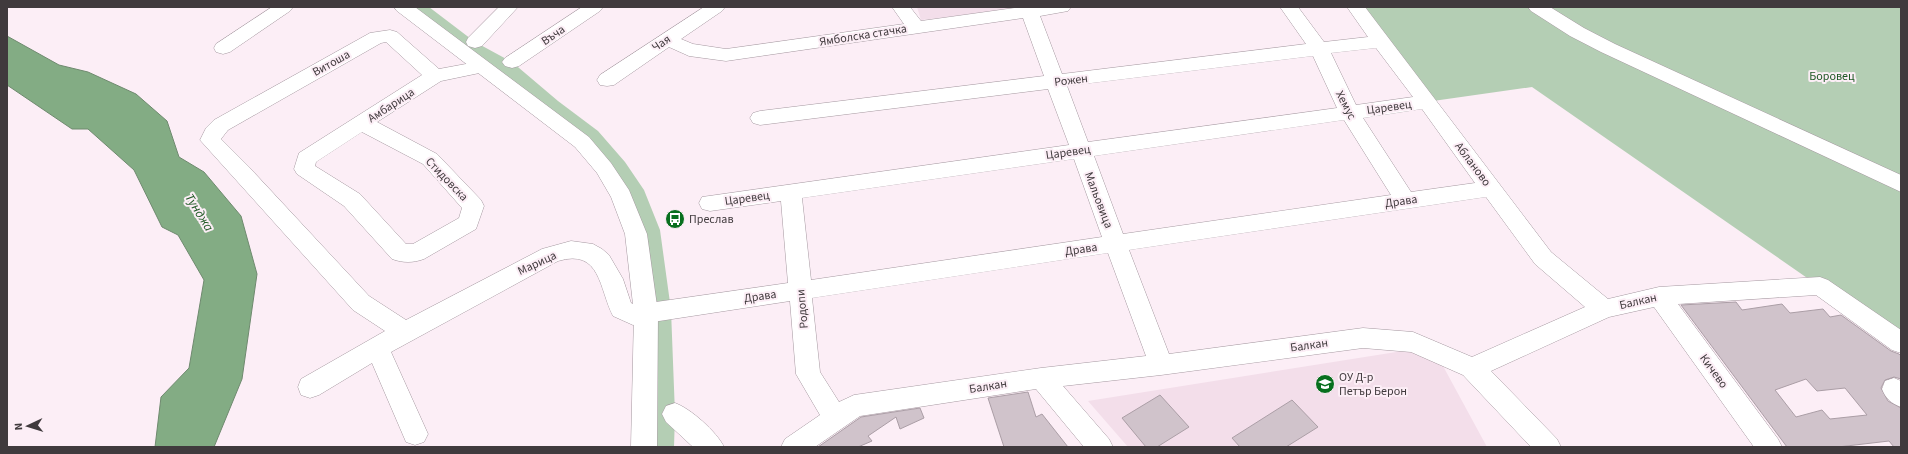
<svg xmlns="http://www.w3.org/2000/svg" width="1908" height="454" viewBox="0 0 1908 454" font-family="'Source Sans 3',sans-serif">
<style>
.built{fill:#f3deea}
.green{fill:#b4ceb4}
.water{fill:#83ac84;stroke:#6f8a6f}
.building{fill:#d0c3cb;stroke:#ab9ea6;fill-rule:evenodd}
.lines{fill:none;stroke-linecap:round;stroke-linejoin:round}
.minor-casing{stroke:#a598a0;stroke-width:1}
.major-casing{stroke:#a598a0;stroke-width:1}
.minor{fill:#fff;fill-rule:evenodd}
.major{fill:#fff;fill-rule:evenodd}
.labels{text-anchor:middle;stroke-width:4;stroke-linejoin:round;paint-order:stroke}
.street-label{font-size:12px;fill:#403a3d;stroke:#fceef6}
.park-label{font-size:12px;fill:#1e5824;stroke:#fceef6}
.poi-label{font-size:12px;fill:#403a3d;stroke:#fceef6;text-anchor:start}
.water-label{font-size:13px;font-style:italic;fill:#235c28;stroke:#fceef6}
</style>
<rect width="100%" height="100%" fill="#fceef6"/>
<g class="built">
<path d="M 917,7 L 1031,7 L 921,20 Z"/>
<path d="M 1409,350 L 1443,366 L 1487,447 L 1128,447 L 1088,401 Z"/>
</g>
<g class="green">
<path d="M 403,7 L 429,7 L 475,42 L 512,62 L 558,101 L 598,131 L 625,162 L 644,190 L 660,230 L 671,310 L 675,414 L 674,447 L 644,447 L 636,234 L 604,168 Z"/>
<path d="M 1356,7 L 1901,7 L 1901,343 L 1532,87 L 1426,102 Z"/>
</g>
<path class="water" d="M 7,36 L 59,65 L 88,72 L 136,94 L 167,121 L 179,157 L 204,172 L 241,216 L 257,274 L 242,379 L 214,447 L 155,447 L 161,397 L 189,368 L 204,280 L 178,235 L 162,227 L 134,170 L 88,129 L 72,129 L 7,85 Z"/>
<g class="building">
<path d="M 1736,302 L 1742,310 L 1782,304 L 1790,313 L 1823,309 L 1830,317 L 1841,315 L 1891,351 L 1899,354 L 1901,356 L 1901,379 L 1894,377 L 1885,380 L 1881,388 L 1888,401 L 1901,408 L 1901,447 L 1894,447 L 1889,441 L 1838,447 L 1787,447 L 1681,305 ZM 1806,379 L 1817,391 L 1845,388 L 1867,415 L 1830,419 L 1822,410 L 1796,417 L 1775,390 Z"/>
<path d="M 1028,392 L 1036,417 L 1042,414 L 1068,447 L 1004,447 L 988,398 Z"/>
<path d="M 1160,395 L 1189,427 L 1157,447 L 1146,447 L 1122,418 Z"/>
<path d="M 1292,400 L 1318,427 L 1286,447 L 1240,447 L 1232,438 Z"/>
<path d="M 920,408 L 924,418 L 900,429 L 896,417 L 868,436 L 872,441 L 858,447 L 818,447 L 861,417 Z"/>
</g>
<g class="lines">
<g class="minor-casing">
<g id="minor">
<path d="M 272,7 L 293,7 L 290,11 L 230,52 L 223,54 L 216,52 L 214,48 L 216,44 Z"/>
<path d="M 499,7 L 518,7 L 482,46 L 475,48 L 468,46 L 466,42 L 468,38 Z"/>
<path d="M 582,7 L 603,7 L 600,11 L 519,66 L 512,68 L 505,66 L 502,62 L 505,58 Z"/>
<path d="M 704,7 L 725,7 L 722,11 L 681,39 L 693,44 L 726,49 L 904,24 L 892,7 L 910,7 L 921,21 L 1022,7 L 1071,7 L 1068,11 L 1040,16 L 1062,74 L 1306,44 L 1280,7 L 1298,7 L 1324,42 L 1368,37 L 1347,7 L 1365,7 L 1551,252 L 1608,299 L 1659,287 L 1820,277 L 1828,280 L 1901,330 L 1901,353 L 1892,350 L 1816,295 L 1678,304 L 1778,439 L 1782,447 L 1754,447 L 1654,307 L 1609,317 L 1491,371 L 1557,439 L 1561,447 L 1531,447 L 1463,375 L 1411,352 L 1363,348 L 1161,375 L 1063,386 L 1109,439 L 1113,447 L 1084,447 L 1036,389 L 860,416 L 815,447 L 781,447 L 785,439 L 820,415 L 796,374 L 790,301 L 633,325 L 613,316 C 599,289 601,248 558,261 L 391,352 L 428,434 L 424,442 L 415,445 L 406,442 L 372,363 L 319,395 L 310,398 L 301,395 L 298,387 L 301,379 L 385,331 L 353,310 L 200,140 L 206,128 L 214,120 L 370,33 L 390,30 L 397,32 L 439,69 L 482,61 L 489,63 L 492,67 L 489,71 L 441,81 L 377,122 L 437,154 L 481,200 L 484,206 L 476,229 L 424,259 C 413,263 403,263 392,259 L 344,206 L 297,174 L 294,169 L 299,153 L 422,75 L 386,42 L 381,43 L 228,130 L 221,139 L 249,167 L 369,296 L 406,320 L 542,249 L 571,241 L 593,244 L 602,249 L 609,255 L 623,279 L 631,303 L 635,305 L 788,283 L 781,201 L 710,211 L 702,209 L 699,203 L 702,197 L 1069,145 L 1048,89 L 760,125 L 753,123 L 750,118 L 753,113 L 760,111 L 1044,76 L 1023,18 L 726,61 L 689,56 L 669,47 L 614,85 L 607,86 L 600,85 L 597,80 L 600,75 ZM 1376,48 L 1413,97 L 1356,105 L 1331,53 ZM 1313,56 L 1337,108 L 1088,142 L 1067,86 ZM 1422,109 L 1475,183 L 1411,192 L 1363,118 ZM 1344,120 L 1391,195 L 1123,234 L 1094,156 ZM 362,132 L 423,164 L 462,208 L 459,218 L 413,244 L 406,244 L 360,194 L 315,166 L 316,162 ZM 1074,159 L 1102,237 L 811,280 L 802,198 ZM 1486,197 L 1535,264 L 1585,307 L 1472,357 L 1413,332 L 1363,328 L 1169,354 L 1129,250 ZM 1108,253 L 1146,356 L 1041,368 L 854,395 L 839,402 L 820,372 L 812,298 Z"/>
<path d="M 1528,7 L 1550,7 L 1584,28 L 1615,44 L 1901,175 L 1901,192 L 1601,52 L 1570,36 L 1531,11 Z"/>
<path d="M 1894,378 L 1901,381 L 1901,407 C 1891,403 1886,399 1882,389 L 1885,381 Z"/>
<path d="M 675,403 C 690,408 717,432 724,447 L 693,447 L 666,422 L 662,414 L 666,406 Z"/>
</g>
</g>
<g class="major-casing">
<path id="major" d="M 394,7 L 415,7 L 589,137 L 611,163 L 629,190 L 647,234 L 658,313 L 657,447 L 631,447 L 634,313 L 625,234 L 611,197 L 597,173 L 575,147 L 397,11 Z"/>
</g>
<use href="#minor" class="minor"/>
<use href="#major" class="major"/>
</g>
<defs>
<g id="bus-disc" transform="scale(1)"><circle r="9.5" fill="#086f1e" stroke="#fceef6"/><path d="M-5-6H5V4H4V6H2V4H-2V6H-4V4H-5ZM-3.5-4V0h7V-4ZM-3.5 1.2v1.5H-2V1.2ZM2 1.2v1.5H3.5V1.2Z" fill="#fff"/></g>
<g id="school-disc" transform="scale(1)"><circle r="9.5" fill="#086f1e" stroke="#fceef6"/><path d="M0-5L7-2L0 1L-7-2ZM-4 1L0 2.5L4 1V4Q0 6-4 4Z" fill="#fff"/></g>
</defs>
<g fill-rule="evenodd">
<use href="#bus-disc" x="675" y="219"/>
<use href="#school-disc" x="1325" y="384"/>
</g>
<g class="labels">
<g class="street-label">
<text transform="translate(553 35) rotate(-34)" y="4">Въча</text>
<text transform="translate(863 35) rotate(-9)" y="4">Ямболска стачка</text>
<text transform="translate(661 43) rotate(-34)" y="4">Чая</text>
<text transform="translate(331 63) rotate(-29)" y="4">Витоша</text>
<text transform="translate(1071 80) rotate(-7)" y="4">Рожен</text>
<text transform="translate(391 105) rotate(-33)" y="4">Амбарица</text>
<text transform="translate(1346 105) rotate(63)" y="4">Хемус</text>
<text transform="translate(1389 107) rotate(-8)" y="4">Царевец</text>
<text transform="translate(1068 152) rotate(-8)" y="4">Царевец</text>
<text transform="translate(1473 164) rotate(53)" y="4">Абланово</text>
<text transform="translate(447 179) rotate(46)" y="4">Стидовска</text>
<text transform="translate(747 198) rotate(-8)" y="4">Царевец</text>
<text transform="translate(1099 200) rotate(69)" y="4">Мальовица</text>
<text transform="translate(1401 201) rotate(-8)" y="4">Драва</text>
<text transform="translate(1081 249) rotate(-8)" y="4">Драва</text>
<text transform="translate(537 263) rotate(-25)" y="4">Марица</text>
<text transform="translate(760 296) rotate(-8)" y="4">Драва</text>
<text transform="translate(1638 301) rotate(-13)" y="4">Балкан</text>
<text transform="translate(802 309) rotate(-95)" y="4">Родопи</text>
<text transform="translate(1309 345) rotate(-8)" y="4">Балкан</text>
<text transform="translate(1714 371) rotate(54)" y="4">Кичево</text>
<text transform="translate(988 386) rotate(-9)" y="4">Балкан</text>
</g>
<g class="park-label">
<text x="1832" y="80">Боровец</text>
</g>
<g class="poi-label">
<text x="689" y="223">Преслав</text>
<text x="1339" y="381">ОУ Д-р<tspan x="1339" dy="14">Петър Берон</tspan></text>
</g>
<g class="water-label">
<text transform="translate(200 212) rotate(58)" y="5">Тунджа</text>
</g>
</g>
<rect width="1908" height="454" fill="none" stroke="#403a3d" stroke-width="16"/>
<g transform="translate(28 426) rotate(266)" stroke="#fceef6" stroke-width="3" paint-order="stroke">
<path d="M0-3L7 15L0 10L-7 15Z" fill="#403a3d"/>
<text y="-6" font-size="11" font-weight="bold" text-anchor="middle" fill="#403a3d">N</text>
</g>
</svg>
